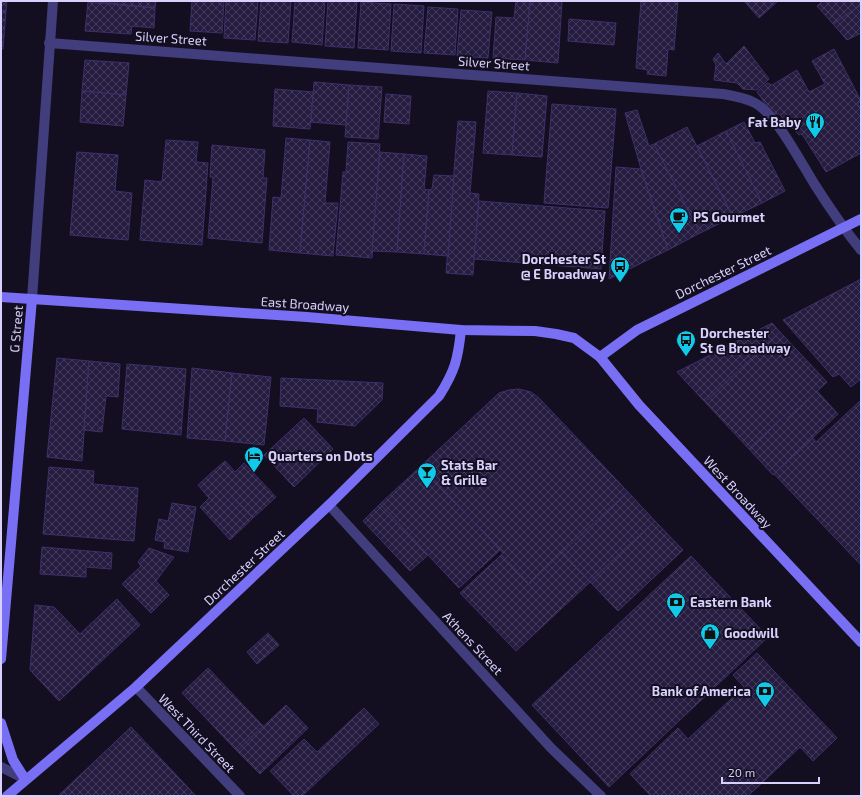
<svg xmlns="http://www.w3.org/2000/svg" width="862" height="797" viewBox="0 0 862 797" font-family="'Exo 2',sans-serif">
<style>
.building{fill:url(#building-cross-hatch);stroke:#3e306a}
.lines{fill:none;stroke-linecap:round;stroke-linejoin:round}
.minor{stroke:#423d7c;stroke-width:10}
.tertiary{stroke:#423d7c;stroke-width:10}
.secondary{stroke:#796ff5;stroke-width:10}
.labels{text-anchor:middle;stroke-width:4;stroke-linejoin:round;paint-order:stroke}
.street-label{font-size:13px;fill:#d8d1fc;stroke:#130f20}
.poi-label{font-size:13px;font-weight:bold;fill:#d8d1fc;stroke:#130f20;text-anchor:start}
</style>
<defs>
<pattern id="building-cross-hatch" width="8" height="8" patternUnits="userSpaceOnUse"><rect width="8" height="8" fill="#251c40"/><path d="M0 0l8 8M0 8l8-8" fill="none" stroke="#443c5c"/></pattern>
</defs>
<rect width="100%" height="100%" fill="#130f20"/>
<g class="building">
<path d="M 1,1 L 7,1 L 6,11 L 1,10 Z"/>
<path d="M 88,1 L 156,1 L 155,8 Z"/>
<path d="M 192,1 L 224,1 L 222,33 L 190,31 Z"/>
<path d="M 226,1 L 258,1 L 255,40 L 224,38 Z"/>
<path d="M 261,1 L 291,1 L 288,43 L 258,41 Z"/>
<path d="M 295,1 L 325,1 L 322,45 L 292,42 Z"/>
<path d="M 328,1 L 357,1 L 354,48 L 325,46 Z"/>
<path d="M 516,1 L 530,1 L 525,60 L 493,58 L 496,17 L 514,18 Z"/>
<path d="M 530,1 L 562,1 L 558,63 L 525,60 Z"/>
<path d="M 641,1 L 678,1 L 674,50 L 668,49 L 666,76 L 647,74 L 648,70 L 636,68 Z"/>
<path d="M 744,1 L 778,1 L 759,18 Z"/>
<path d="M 823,1 L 861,1 L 861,5 L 833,24 L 817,6 Z"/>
<path d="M 88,2 L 155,8 L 154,28 L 132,26 L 131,34 L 85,31 Z"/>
<path d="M 361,2 L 391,4 L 388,50 L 358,48 Z"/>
<path d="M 394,4 L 424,6 L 421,53 L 391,51 Z"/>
<path d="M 861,5 L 861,33 L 847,40 L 833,24 Z"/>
<path d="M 428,7 L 458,9 L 455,55 L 424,53 Z"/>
<path d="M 1,10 L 6,11 L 3,49 L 1,49 Z"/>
<path d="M 461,10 L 492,12 L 488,58 L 457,56 Z"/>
<path d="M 569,19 L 616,23 L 614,45 L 568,41 Z"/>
<path d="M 744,46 L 769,79 L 757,90 L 743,89 L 737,83 L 714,80 L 716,65 L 713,59 L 718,53 L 726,64 Z"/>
<path d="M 834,49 L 861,101 L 858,104 L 861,109 L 861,153 L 826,172 L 802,134 L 799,135 L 779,114 L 772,113 L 757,92 L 767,83 L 772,85 L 797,70 L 809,92 L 825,84 L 812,61 Z"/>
<path d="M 85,60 L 129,63 L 126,95 L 82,91 Z"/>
<path d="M 314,82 L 349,85 L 346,125 L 311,122 Z"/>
<path d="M 349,85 L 382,87 L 378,139 L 345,137 Z"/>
<path d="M 275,89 L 313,92 L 310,129 L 273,126 Z"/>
<path d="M 82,91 L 126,95 L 123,126 L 80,122 Z"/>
<path d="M 488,91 L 517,93 L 512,155 L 483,153 Z"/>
<path d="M 517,93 L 547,96 L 542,157 L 512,155 Z"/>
<path d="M 386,94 L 411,96 L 409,124 L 384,122 Z"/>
<path d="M 552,104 L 616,109 L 608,208 L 544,203 Z"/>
<path d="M 637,110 L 649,146 L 654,144 L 700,233 L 668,250 L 641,169 L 625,113 Z"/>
<path d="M 458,121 L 476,122 L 470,193 L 479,194 L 473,275 L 446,273 Z"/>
<path d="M 744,122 L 755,143 L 760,142 L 785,191 L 762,203 L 726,131 Z"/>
<path d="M 687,127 L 733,217 L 700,233 L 654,144 Z"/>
<path d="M 726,131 L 762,203 L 733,217 L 697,146 Z"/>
<path d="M 286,138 L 310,140 L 300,253 L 269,250 L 273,197 L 281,198 Z"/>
<path d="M 166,140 L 198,142 L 196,162 L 208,163 L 202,245 L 140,240 L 145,180 L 162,182 Z"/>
<path d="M 310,140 L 330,142 L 325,203 L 338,203 L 333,256 L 300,253 Z"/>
<path d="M 348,142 L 380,144 L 372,258 L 336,255 L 343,172 L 346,172 Z"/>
<path d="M 212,145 L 265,150 L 263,178 L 267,178 L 262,243 L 208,238 L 213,177 L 210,177 Z"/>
<path d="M 77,152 L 118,155 L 115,191 L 132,193 L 128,240 L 70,235 Z"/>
<path d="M 380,152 L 404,154 L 397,252 L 372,251 Z"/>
<path d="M 404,154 L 427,156 L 424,189 L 429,190 L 424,254 L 397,252 Z"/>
<path d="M 616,167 L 641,169 L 668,250 L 609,279 Z"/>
<path d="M 434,175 L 454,176 L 448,256 L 424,254 L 429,190 L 432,189 Z"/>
<path d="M 479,201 L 605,211 L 601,269 L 474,259 Z"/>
<path d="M 861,279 L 861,379 L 851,387 L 839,374 L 833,377 L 783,320 Z"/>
<path d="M 772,323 L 780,332 L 705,402 L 677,372 Z"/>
<path d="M 780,332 L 827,382 L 787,419 L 784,416 L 749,449 L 705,402 Z"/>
<path d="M 57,358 L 89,361 L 82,461 L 47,457 Z"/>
<path d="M 89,361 L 120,364 L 118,397 L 106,396 L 102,432 L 84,430 Z"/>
<path d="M 127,364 L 186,369 L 181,435 L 122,429 Z"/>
<path d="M 192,368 L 232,373 L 225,441 L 187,438 Z"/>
<path d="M 232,373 L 271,377 L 264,445 L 225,441 Z"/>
<path d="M 281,378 L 383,383 L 382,400 L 355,426 L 317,422 L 318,409 L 280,406 Z"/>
<path d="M 519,389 L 531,392 L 539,398 L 628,492 L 529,584 L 501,555 L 503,553 L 500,550 L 421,466 L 499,393 L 509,390 Z"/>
<path d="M 817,391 L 838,414 L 773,475 L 749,449 L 784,416 L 787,419 Z"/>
<path d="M 861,400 L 861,565 L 774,474 L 813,438 L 816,442 Z"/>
<path d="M 304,418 L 333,449 L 294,487 L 264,455 Z"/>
<path d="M 225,461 L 235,472 L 244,463 L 276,497 L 253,518 L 210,474 Z"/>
<path d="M 421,466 L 500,550 L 459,588 L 380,504 Z"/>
<path d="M 49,467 L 94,471 L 93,484 L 138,488 L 134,541 L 43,534 Z"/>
<path d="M 210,474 L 253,518 L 230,540 L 200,507 L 209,498 L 198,485 Z"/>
<path d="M 628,492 L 655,521 L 590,582 L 562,552 Z"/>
<path d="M 172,503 L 196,507 L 188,552 L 164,548 L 165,542 L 155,540 L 159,519 L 168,521 Z"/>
<path d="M 380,504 L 428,555 L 410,571 L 363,521 Z"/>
<path d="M 655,521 L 683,550 L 618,611 L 590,582 Z"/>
<path d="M 42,547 L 112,553 L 111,569 L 86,567 L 86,577 L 40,574 Z"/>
<path d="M 149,548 L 174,557 L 156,581 L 169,595 L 151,613 L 122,584 L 141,566 L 138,562 Z"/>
<path d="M 562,552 L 590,582 L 516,651 L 460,593 L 501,555 L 529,584 Z"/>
<path d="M 691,556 L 768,637 L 609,787 L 532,705 Z"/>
<path d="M 117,599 L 140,625 L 59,701 L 30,670 L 35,605 L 54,607 L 80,634 Z"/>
<path d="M 268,633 L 279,645 L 257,664 L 247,652 Z"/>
<path d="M 757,653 L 837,738 L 813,761 L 800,747 L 748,796 L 651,796 L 630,774 L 678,728 L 688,739 L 744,687 L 733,675 Z"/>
<path d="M 208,668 L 263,726 L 237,751 L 182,693 Z"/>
<path d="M 286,705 L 308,728 L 260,774 L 237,751 Z"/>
<path d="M 364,708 L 379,724 L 302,796 L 294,796 L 270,771 L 304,739 L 317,752 Z"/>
<path d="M 131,727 L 196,796 L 58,796 Z"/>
</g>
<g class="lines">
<g class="minor">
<path d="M 49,43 L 723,94 C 734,96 746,98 755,103 C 777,115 801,163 815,185 C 829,207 844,229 861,250"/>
<path d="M 329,505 L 551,748 L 601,796"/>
<path d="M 136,687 L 240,796"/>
<path d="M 1,767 L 25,779"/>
</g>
<path class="tertiary" d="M 32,299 L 53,1"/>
<g class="secondary">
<path d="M 1,297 L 307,317 L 461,330 L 535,331 L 556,334 L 574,338 L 600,357 L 639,405 L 861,642"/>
<path d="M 600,357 L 637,330 L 861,219"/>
<path d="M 1,659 L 32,299"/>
<path d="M 1,723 L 13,760 L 25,779"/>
<path d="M 7,796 L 136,687 L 329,505 L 439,396 C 455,371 458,359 461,330"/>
</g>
</g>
<defs>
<g id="restaurant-pin" transform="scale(1)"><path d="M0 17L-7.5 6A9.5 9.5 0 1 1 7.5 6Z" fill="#11c9e8" stroke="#130f20"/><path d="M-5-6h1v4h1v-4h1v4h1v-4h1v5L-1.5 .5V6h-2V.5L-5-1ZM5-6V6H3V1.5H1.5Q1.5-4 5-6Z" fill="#111"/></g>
<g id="cafe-pin" transform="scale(1)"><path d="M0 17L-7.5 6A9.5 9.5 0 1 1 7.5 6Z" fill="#11c9e8" stroke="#130f20"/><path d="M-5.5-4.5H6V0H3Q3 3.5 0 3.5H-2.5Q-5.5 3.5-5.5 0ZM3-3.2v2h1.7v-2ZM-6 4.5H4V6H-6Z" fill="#111"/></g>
<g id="bus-pin" transform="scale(1)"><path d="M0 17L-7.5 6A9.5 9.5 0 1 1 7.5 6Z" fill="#11c9e8" stroke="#130f20"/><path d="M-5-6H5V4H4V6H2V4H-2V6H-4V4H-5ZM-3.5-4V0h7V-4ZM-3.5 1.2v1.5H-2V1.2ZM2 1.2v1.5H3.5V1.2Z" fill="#111"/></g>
<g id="hotel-pin" transform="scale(1)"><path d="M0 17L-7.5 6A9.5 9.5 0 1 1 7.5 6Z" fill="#11c9e8" stroke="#130f20"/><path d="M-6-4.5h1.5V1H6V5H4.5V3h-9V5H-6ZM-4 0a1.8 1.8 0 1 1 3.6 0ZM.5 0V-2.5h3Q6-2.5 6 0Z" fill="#111"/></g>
<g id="bar-pin" transform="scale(1)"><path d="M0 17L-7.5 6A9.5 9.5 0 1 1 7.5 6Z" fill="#11c9e8" stroke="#130f20"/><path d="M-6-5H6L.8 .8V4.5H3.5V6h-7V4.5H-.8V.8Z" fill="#111"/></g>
<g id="bank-pin" transform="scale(1)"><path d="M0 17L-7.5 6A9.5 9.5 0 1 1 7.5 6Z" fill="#11c9e8" stroke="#130f20"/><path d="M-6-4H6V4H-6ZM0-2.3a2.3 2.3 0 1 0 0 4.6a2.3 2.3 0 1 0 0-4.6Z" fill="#111"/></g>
<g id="shop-pin" transform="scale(1)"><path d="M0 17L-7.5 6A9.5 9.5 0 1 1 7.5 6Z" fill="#11c9e8" stroke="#130f20"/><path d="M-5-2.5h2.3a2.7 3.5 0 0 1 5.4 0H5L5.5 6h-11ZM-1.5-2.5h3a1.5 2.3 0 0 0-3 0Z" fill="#111"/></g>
</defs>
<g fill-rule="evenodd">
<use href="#restaurant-pin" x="815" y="122"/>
<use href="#cafe-pin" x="679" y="217"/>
<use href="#bus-pin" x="620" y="266"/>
<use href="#bus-pin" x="686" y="340"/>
<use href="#hotel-pin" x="254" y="456"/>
<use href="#bar-pin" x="427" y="472"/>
<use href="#bank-pin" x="676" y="602"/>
<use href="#shop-pin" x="710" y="633"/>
<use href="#bank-pin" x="765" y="691"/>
</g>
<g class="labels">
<g class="street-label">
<text transform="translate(171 38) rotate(4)" y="5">Silver Street</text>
<text transform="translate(494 63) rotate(4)" y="5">Silver Street</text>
<text transform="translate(723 272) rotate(-26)" y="5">Dorchester Street</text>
<text transform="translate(305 304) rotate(4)" y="5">East Broadway</text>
<text transform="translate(16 329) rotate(-85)" y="5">G Street</text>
<text transform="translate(738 492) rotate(47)" y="5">West Broadway</text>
<text transform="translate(244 567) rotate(-43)" y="5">Dorchester Street</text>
<text transform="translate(473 643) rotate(47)" y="5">Athens Street</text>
<text transform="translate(197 733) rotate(46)" y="5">West Third Street</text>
</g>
<g class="poi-label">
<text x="801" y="127" text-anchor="end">Fat Baby</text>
<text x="693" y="222">PS Gourmet</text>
<text x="606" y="264" text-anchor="end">Dorchester St<tspan x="606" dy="15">@ E Broadway</tspan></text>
<text x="700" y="338">Dorchester<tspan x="700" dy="15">St @ Broadway</tspan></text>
<text x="268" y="461">Quarters on Dots</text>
<text x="441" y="470">Stats Bar<tspan x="441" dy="15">&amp; Grille</tspan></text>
<text x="690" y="607">Eastern Bank</text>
<text x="724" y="638">Goodwill</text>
<text x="751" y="696" text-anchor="end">Bank of America</text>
</g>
</g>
<rect width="862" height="797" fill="none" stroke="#d8d1fc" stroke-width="4"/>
<path d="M722 777v6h97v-6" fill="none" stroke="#d8d1fc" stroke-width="2"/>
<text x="728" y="777" font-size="12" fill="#d8d1fc" stroke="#130f20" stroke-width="3" paint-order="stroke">20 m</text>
</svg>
